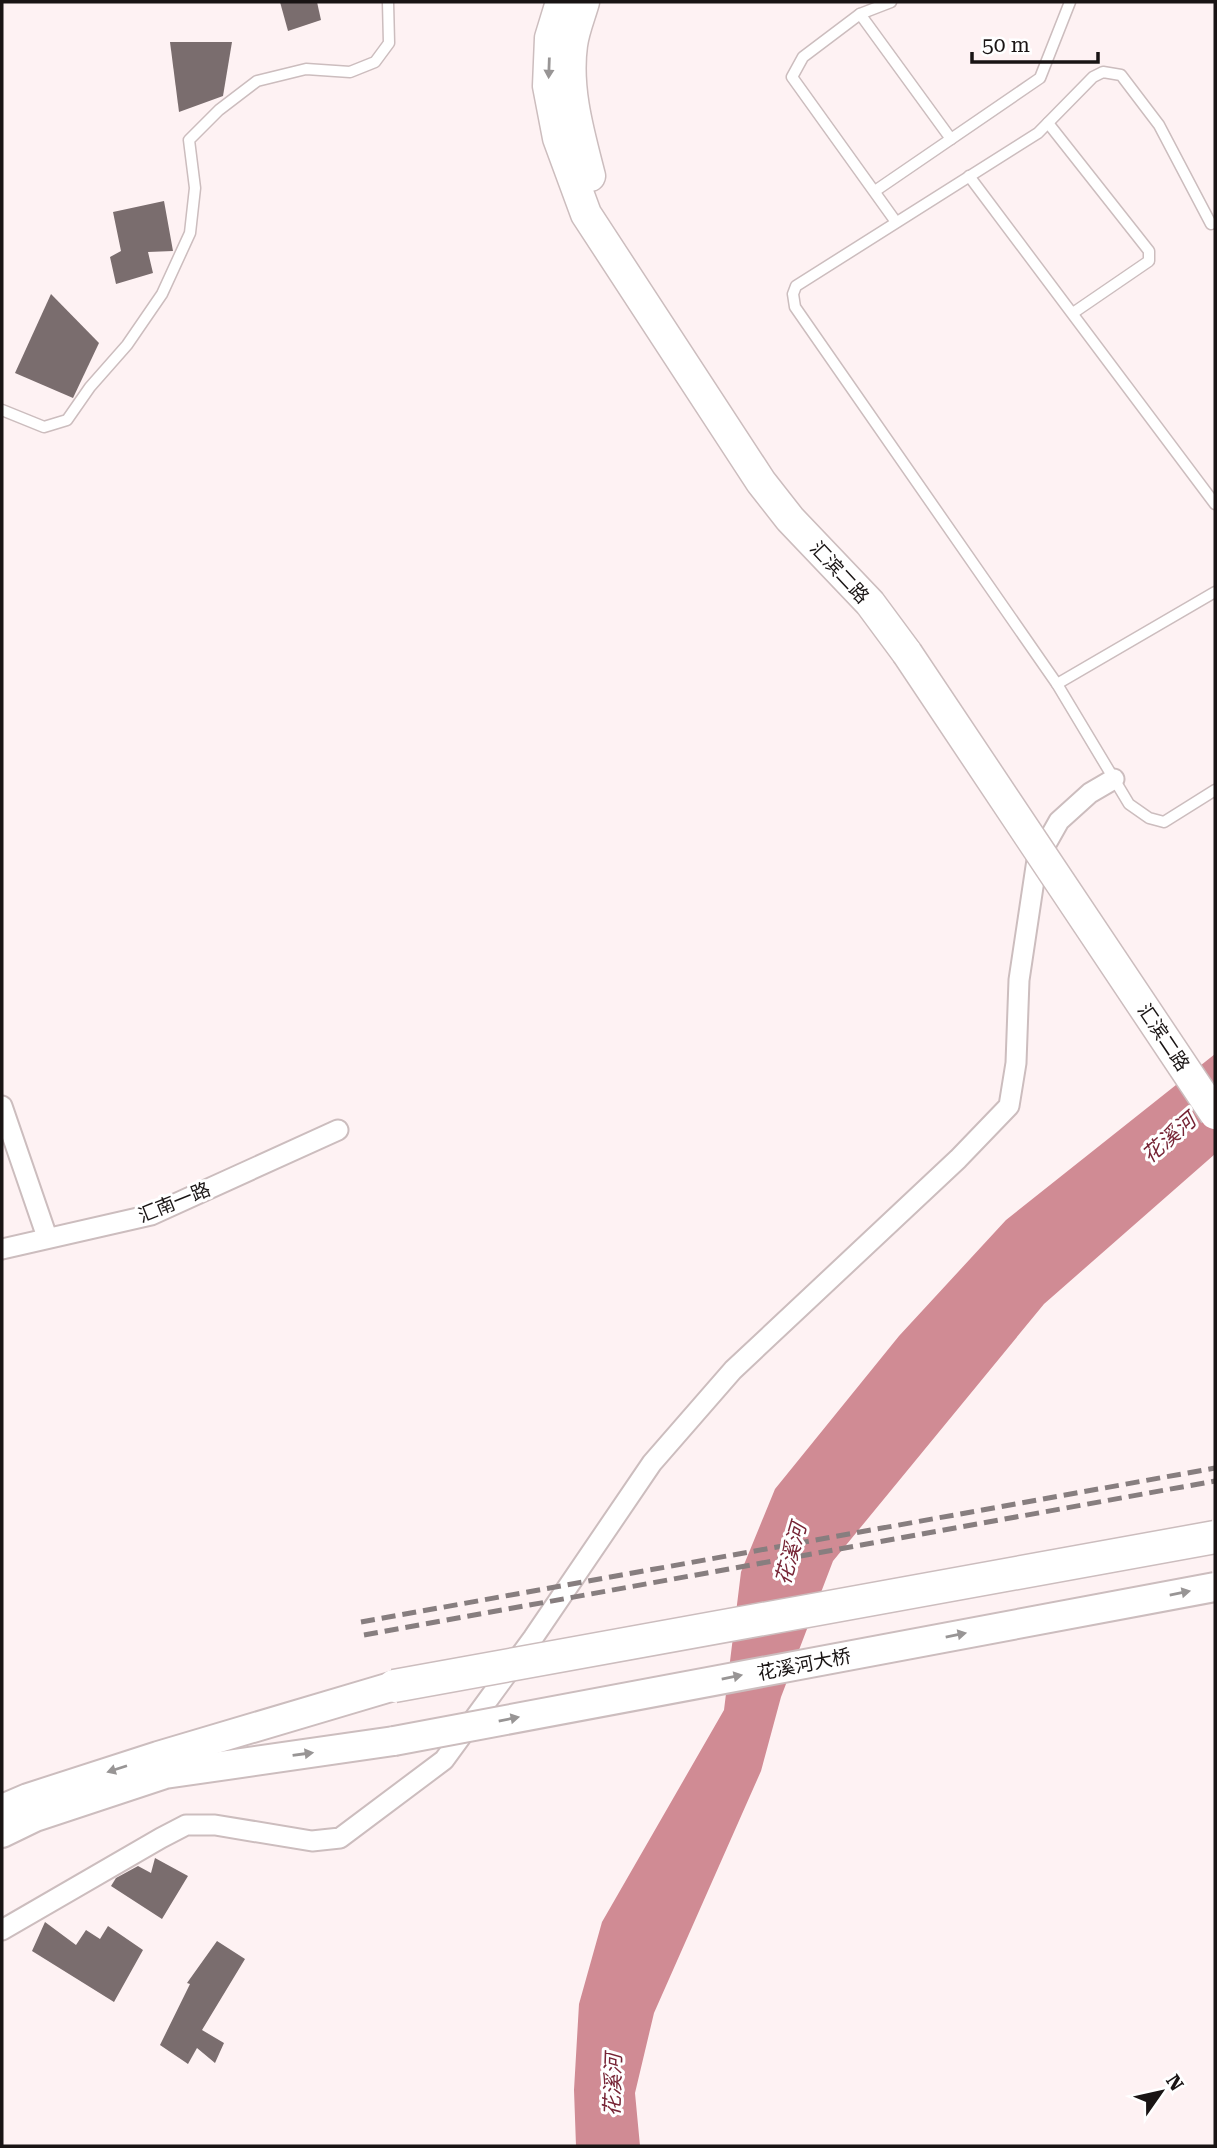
<svg xmlns="http://www.w3.org/2000/svg" width="1217" height="2148" viewBox="0 0 1217 2148" font-family="'Roboto Serif','Noto Sans SC',serif">
<style>
.water{fill:#d08b94}
.building{fill:#7a6d6e}
.lines{fill:none;stroke-linecap:round;stroke-linejoin:round}
.service-casing{stroke:#ccbdbe;stroke-width:13}
.minor-casing{stroke:#ccbdbe;stroke-width:23}
.secondary-casing{stroke:#ccbdbe;stroke-width:32}
.primary-casing{stroke:#ccbdbe;stroke-width:33}
.service{stroke:#fff;stroke-width:10}
.minor{stroke:#fff;stroke-width:19}
.secondary{stroke:#fff;stroke-width:28}
.primary{stroke:#fff;stroke-width:30}
.rail{stroke:#877e7f;stroke-width:5;stroke-dasharray:14 7;stroke-linecap:butt}
.secondary-bridge-casing{stroke:#ccbdbe;stroke-width:32;stroke-linecap:butt}
.primary-bridge-casing{stroke:#ccbdbe;stroke-width:33;stroke-linecap:butt}
.trunk-bridge-casing{stroke:#ccbdbe;stroke-width:35;stroke-linecap:butt}
.secondary-bridge{stroke:#fff;stroke-width:28}
.primary-bridge{stroke:#fff;stroke-width:30}
.trunk-bridge{stroke:#fff;stroke-width:32}
.oneway{fill:#989595}
.labels{text-anchor:middle;stroke-width:6;stroke-linejoin:round;paint-order:stroke}
.street-label{font-size:19px;fill:#191414;stroke:#fff}
.water-label{font-size:21px;font-style:italic;fill:#772536;stroke:#fff}
</style>
<rect width="100%" height="100%" fill="#fef2f3"/>
<path class="water" d="M 1215,1054 L 1215,1154 L 1044,1304 L 833,1561 L 781,1697 L 761,1771 L 654,2013 L 635,2093 L 640,2146 L 576,2146 L 574,2090 L 579,2004 L 602,1922 L 724,1710 L 741,1572 L 775,1489 L 899,1336 L 1006,1220 Z"/>
<g class="building">
<path d="M 280,2 L 317,2 L 321,20 L 288,31 Z"/>
<path d="M 170,42 L 232,42 L 223,96 L 179,112 Z"/>
<path d="M 164,201 L 173,251 L 148,252 L 153,273 L 116,284 L 110,257 L 121,251 L 113,212 Z"/>
<path d="M 51,294 L 99,343 L 73,398 L 15,373 Z"/>
<path d="M 155,1858 L 188,1876 L 162,1919 L 111,1886 L 116,1878 L 138,1866 L 151,1873 Z"/>
<path d="M 45,1922 L 76,1945 L 86,1930 L 100,1939 L 108,1926 L 143,1950 L 114,2002 L 32,1951 Z"/>
<path d="M 217,1941 L 245,1959 L 202,2030 L 224,2043 L 215,2063 L 197,2048 L 188,2064 L 160,2045 L 190,1984 L 187,1983 Z"/>
</g>
<g class="lines">
<g class="service-casing">
<g id="service">
<path d="M 891,2 L 860,14 L 803,57 L 792,77 L 896,222"/>
<path d="M 860,14 L 951,139"/>
<path d="M 1048,123 L 1149,251 L 1149,261 L 1073,313"/>
<path d="M 969,176 L 1215,504"/>
<path d="M 875,191 L 1040,78 L 1070,2"/>
<path d="M 1211,224 L 1159,125 L 1121,75 L 1103,72 L 1093,77 L 1038,133 L 796,286 L 793,294 L 795,307 L 1057,684 L 1129,804 L 1149,818 L 1164,822 L 1215,790"/>
<path d="M 2,410 L 44,427 L 67,420 L 90,387 L 127,345 L 162,294 L 190,233 L 195,188 L 189,140 L 219,110 L 257,81 L 306,69 L 350,72 L 375,62 L 389,43 L 388,2"/>
<path d="M 1057,684 L 1215,592"/>
</g>
</g>
<g class="minor-casing">
<g id="minor">
<path d="M 2,1106 L 47,1237"/>
<path d="M 2,1249 L 151,1215 L 338,1130"/>
<path d="M 2,1930 L 161,1838 L 186,1825 L 215,1825 L 312,1841 L 340,1838 L 444,1760 L 533,1638 L 652,1463 L 733,1370 L 958,1159 L 1009,1106 L 1016,1063 L 1019,980 L 1037,860 L 1059,821 L 1090,793 L 1114,779"/>
</g>
</g>
<g class="secondary-casing">
<g id="secondary">
<path d="M 2,1809 L 28,1798 L 158,1756 L 394,1686"/>
<path d="M 2,1833 L 35,1817 L 165,1774 L 394,1741"/>
</g>
</g>
<g class="primary-casing">
<g id="primary">
<path d="M 561,2 L 550,38 L 548,86 L 558,138 L 586,214 L 761,482 L 790,519 L 870,603 L 907,653"/>
<path d="M 584,2 C 580,16 574,30 572,45 C 566,89 579,133 590,176"/>
</g>
</g>
<use href="#service" class="service"/>
<use href="#minor" class="minor"/>
<use href="#secondary" class="secondary"/>
<use href="#primary" class="primary"/>
<g class="rail">
<path d="M 361,1622 L 1215,1468"/>
<path d="M 364,1635 L 1215,1481"/>
</g>
<g class="secondary-bridge-casing">
<path id="secondary-bridge" d="M 394,1741 L 1215,1587"/>
</g>
<g class="primary-bridge-casing">
<path id="primary-bridge" d="M 907,653 L 1215,1114"/>
</g>
<g class="trunk-bridge-casing">
<path id="trunk-bridge" d="M 394,1686 L 1215,1537"/>
</g>
<use href="#secondary-bridge" class="secondary-bridge"/>
<use href="#primary-bridge" class="primary-bridge"/>
<use href="#trunk-bridge" class="trunk-bridge"/>
</g>
<defs><path id="oneway-solid" d="M-6-.8H1V-3.2L6.5 0L1 3.2V.8H-6Z" transform="scale(1.75)"/></defs>
<g class="oneway">
<use href="#oneway-solid" transform="translate(549 68) rotate(92)"/>
<use href="#oneway-solid" transform="translate(1180 1593) rotate(-11)"/>
<use href="#oneway-solid" transform="translate(956 1635) rotate(-11)"/>
<use href="#oneway-solid" transform="translate(732 1677) rotate(-11)"/>
<use href="#oneway-solid" transform="translate(509 1719) rotate(-11)"/>
<use href="#oneway-solid" transform="translate(303 1754) rotate(-8)"/>
<use href="#oneway-solid" transform="translate(117 1769) rotate(162)"/>
</g>
<g class="labels">
<g class="street-label">
<text transform="translate(840 572) rotate(47)" y="7">汇滨二路</text>
<text transform="translate(1164 1037) rotate(56)" y="7">汇滨二路</text>
<text transform="translate(174 1202) rotate(-22)" y="7">汇南一路</text>
<text transform="translate(804 1664) rotate(-11)" y="7">花溪河大桥</text>
</g>
<g class="water-label">
<text transform="translate(1169 1138) rotate(-41)" y="7">花溪河</text>
<text transform="translate(791 1554) rotate(-74)" y="7">花溪河</text>
<text transform="translate(613 2085) rotate(-88)" y="7">花溪河</text>
</g>
</g>
<rect width="1217" height="2148" fill="none" stroke="#191414" stroke-width="7"/>
<g transform="translate(1161 2092) rotate(56)" stroke="#ffffff" stroke-width="5" paint-order="stroke">
<path d="M0-5L12 26L0 18L-12 26Z" fill="#191414"/>
<text y="-10" font-size="19" font-weight="bold" text-anchor="middle" fill="#191414">N</text>
</g>
<path d="M972 52v10h126v-10" fill="none" stroke="#191414" stroke-width="3.5"/>
<text x="982" y="52" font-size="21" fill="#191414" stroke="#ffffff" stroke-width="5" paint-order="stroke">50 m</text>
</svg>
